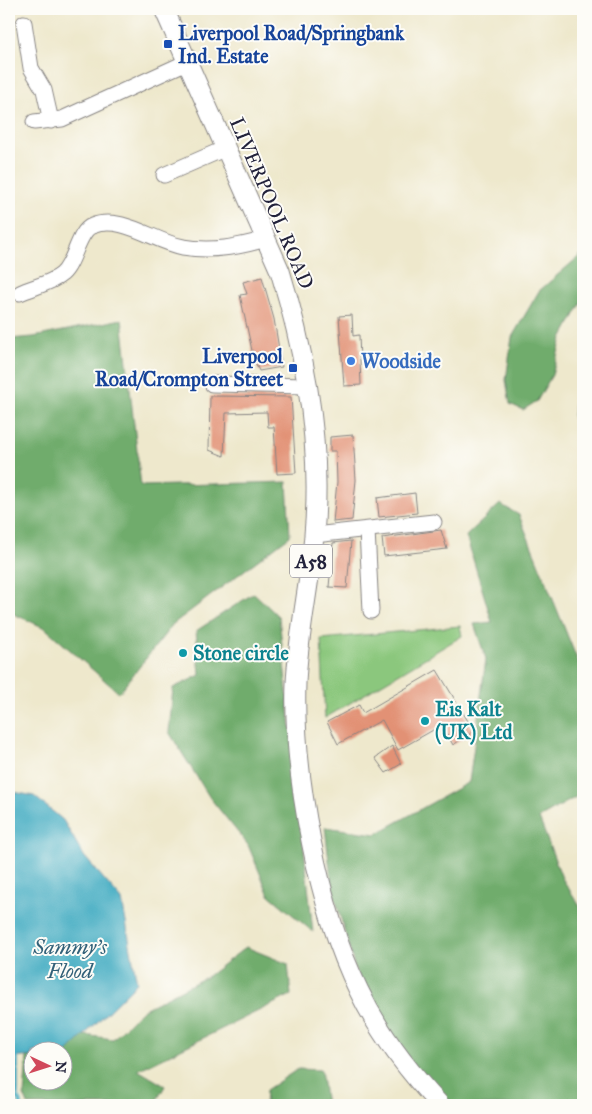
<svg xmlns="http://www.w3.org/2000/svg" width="592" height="1114" viewBox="0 0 592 1114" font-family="'IM FELL Great Primer',serif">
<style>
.green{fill:#8bc77d;stroke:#56745c}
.forest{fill:#70ac6c;stroke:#496754}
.water{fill:#43acc2;stroke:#32677e}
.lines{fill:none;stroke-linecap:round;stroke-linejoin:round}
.stream{stroke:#43acc2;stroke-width:4}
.building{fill:#e29175}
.minor-casing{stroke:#888584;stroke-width:17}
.major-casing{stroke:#888584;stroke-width:21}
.minor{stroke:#fff;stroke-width:15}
.major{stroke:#fff;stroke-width:19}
.transit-dot{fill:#1a4fb4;stroke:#fdfcf7;stroke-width:2}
.shop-dot{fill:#3f7fe0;stroke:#fdfcf7;stroke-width:2}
.culture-dot{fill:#0f9aa8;stroke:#fdfcf7;stroke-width:2}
.labels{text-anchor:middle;stroke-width:4;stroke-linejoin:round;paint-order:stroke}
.shield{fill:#fdfcf7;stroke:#646373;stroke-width:1}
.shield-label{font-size:19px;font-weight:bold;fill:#22223b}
.transit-label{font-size:20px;font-weight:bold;fill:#164399;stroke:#fdfcf7;text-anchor:start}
.street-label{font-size:20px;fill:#22223b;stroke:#fdfcf7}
.shop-label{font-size:20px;font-weight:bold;fill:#366cbe;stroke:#fdfcf7;text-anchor:start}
.culture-label{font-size:20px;font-weight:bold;fill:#0d838f;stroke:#fdfcf7;text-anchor:start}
.water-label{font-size:21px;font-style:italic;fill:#316078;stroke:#fdfcf7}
</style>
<rect width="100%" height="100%" fill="#fdfcf7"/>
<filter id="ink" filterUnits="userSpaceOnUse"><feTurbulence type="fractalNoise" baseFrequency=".02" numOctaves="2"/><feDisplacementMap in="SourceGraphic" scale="10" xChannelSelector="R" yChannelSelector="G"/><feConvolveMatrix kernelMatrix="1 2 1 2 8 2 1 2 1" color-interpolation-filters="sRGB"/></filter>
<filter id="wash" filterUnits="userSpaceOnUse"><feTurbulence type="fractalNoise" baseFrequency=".0096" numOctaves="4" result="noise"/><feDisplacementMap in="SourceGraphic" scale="20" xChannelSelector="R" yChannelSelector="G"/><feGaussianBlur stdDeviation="1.12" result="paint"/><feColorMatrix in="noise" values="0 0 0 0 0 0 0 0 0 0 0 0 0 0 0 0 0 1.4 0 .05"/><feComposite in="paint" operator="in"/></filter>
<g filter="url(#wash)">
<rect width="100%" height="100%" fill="#eee8cc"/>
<path class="green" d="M 460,626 L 462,636 L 325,718 L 321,639 Z"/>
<g class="forest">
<path d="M 583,253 L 583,300 L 562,338 L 552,375 L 537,401 L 523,410 L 510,404 L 506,380 L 512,337 L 539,291 Z"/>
<path d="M 122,319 L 141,486 L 287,482 L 290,536 L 173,624 L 119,693 L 45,628 L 9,612 L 9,339 L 33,337 Z"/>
<path d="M 583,393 L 583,477 L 573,417 L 575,397 Z"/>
<path d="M 500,504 L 519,515 L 583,674 L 583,793 L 539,818 L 562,878 L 583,911 L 582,1105 L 452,1105 L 402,1055 L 356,972 L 332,887 L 325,827 L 376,834 L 469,782 L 486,659 L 474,624 L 492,622 L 466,536 Z"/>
<path d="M 254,593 L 279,617 L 313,932 L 269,895 L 248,845 L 210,798 L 169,732 L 173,688 L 200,675 L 196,631 Z"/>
<path d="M 246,947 L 288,964 L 291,995 L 138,1070 L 165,1086 L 154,1105 L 28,1105 L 24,1095 L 27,1057 L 32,1056 L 32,1082 L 62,1082 L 63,1054 L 84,1035 L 113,1039 L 142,1010 L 208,976 Z"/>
<path d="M 298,1069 L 321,1070 L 326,1105 L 265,1105 L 266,1090 Z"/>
</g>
<path class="water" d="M 9,791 L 34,796 L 63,820 L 84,856 L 122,900 L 137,983 L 65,1054 L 63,1054 L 62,1052 L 32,1052 L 32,1056 L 14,1058 L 9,1048 Z"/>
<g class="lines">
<path class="stream" d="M 17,1053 L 17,1096 L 21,1105"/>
</g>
<g id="blocks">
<g class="building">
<path d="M 262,277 L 274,319 L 282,367 L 259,371 L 254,360 L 240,295 L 247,294 L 243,282 Z"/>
<path d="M 352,315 L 353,336 L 359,335 L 361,385 L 344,386 L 339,316 Z"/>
<path d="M 210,396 L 291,397 L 296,473 L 277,474 L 274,427 L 268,427 L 267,412 L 226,413 L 224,456 L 209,450 Z"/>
<path d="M 353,435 L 356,480 L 352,520 L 333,522 L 337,482 L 336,451 L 330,451 L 330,437 Z"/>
<path d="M 415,493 L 417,513 L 379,517 L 377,498 Z"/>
<path d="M 441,530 L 447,549 L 384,556 L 382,538 Z"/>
<path d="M 351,541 L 347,588 L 329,587 L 333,543 Z"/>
<path d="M 437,670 L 474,731 L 453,745 L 442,725 L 398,750 L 382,720 L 338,744 L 327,722 L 359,705 L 363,713 Z"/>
<path d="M 392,746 L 401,764 L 386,773 L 375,758 Z"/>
</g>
</g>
</g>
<g filter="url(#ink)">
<use href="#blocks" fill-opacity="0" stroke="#888584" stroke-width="1"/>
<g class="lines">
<g class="minor-casing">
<g id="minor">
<path d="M 24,23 L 31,68 L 44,90 L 51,121"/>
<path d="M 34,122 L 62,119 L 187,62"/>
<path d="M 164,175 L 226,148"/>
<path d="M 20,293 C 33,287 52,283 62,274 C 75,263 78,231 92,226 C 122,214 154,242 183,247 C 212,252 238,247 266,239"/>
<path d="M 212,384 L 307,386"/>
<path d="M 367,530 L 371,611"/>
<path d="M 314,535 L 434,522"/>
</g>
</g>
<g class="major-casing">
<path id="major" d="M 164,9 L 280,271 C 306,355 322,446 314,535 C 310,584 298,634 296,683 C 293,776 318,908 359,991 C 379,1033 409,1072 440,1105"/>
</g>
<use href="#minor" class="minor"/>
<use href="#major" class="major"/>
</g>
</g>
<g class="transit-dot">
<rect x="163" y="39" width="10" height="10" rx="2.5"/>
<rect x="288" y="363" width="10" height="10" rx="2.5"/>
</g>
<circle class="shop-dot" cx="351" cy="361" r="5"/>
<g class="culture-dot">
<circle cx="183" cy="653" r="5"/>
<circle cx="425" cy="721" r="5"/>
</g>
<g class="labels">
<rect class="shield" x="290" y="544.5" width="42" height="33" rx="4"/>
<g class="shield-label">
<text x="311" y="568">A58</text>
</g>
<g class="transit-label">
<text x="178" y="40">Liverpool Road/Springbank<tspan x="178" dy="23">Ind. Estate</tspan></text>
<text x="283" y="363" text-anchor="end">Liverpool<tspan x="283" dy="23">Road/Crompton Street</tspan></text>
</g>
<g class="street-label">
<text transform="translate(272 203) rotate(67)" y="7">LIVERPOOL ROAD</text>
</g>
<g class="shop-label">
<text x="361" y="368">Woodside</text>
</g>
<g class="culture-label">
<text x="193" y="660">Stone circle</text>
<text x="435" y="716">Eis Kalt<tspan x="435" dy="23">(UK) Ltd</tspan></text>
</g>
<g class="water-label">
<text x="70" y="954">Sammy's<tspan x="70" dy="24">Flood</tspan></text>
</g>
</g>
<rect width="592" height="1114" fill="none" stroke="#fdfcf7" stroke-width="30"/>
<g transform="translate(48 1066) rotate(94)"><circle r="24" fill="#fdfcf7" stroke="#a5a5ac"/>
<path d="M0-4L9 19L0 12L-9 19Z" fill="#d1495b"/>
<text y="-8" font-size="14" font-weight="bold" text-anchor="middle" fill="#22223b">N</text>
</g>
</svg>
